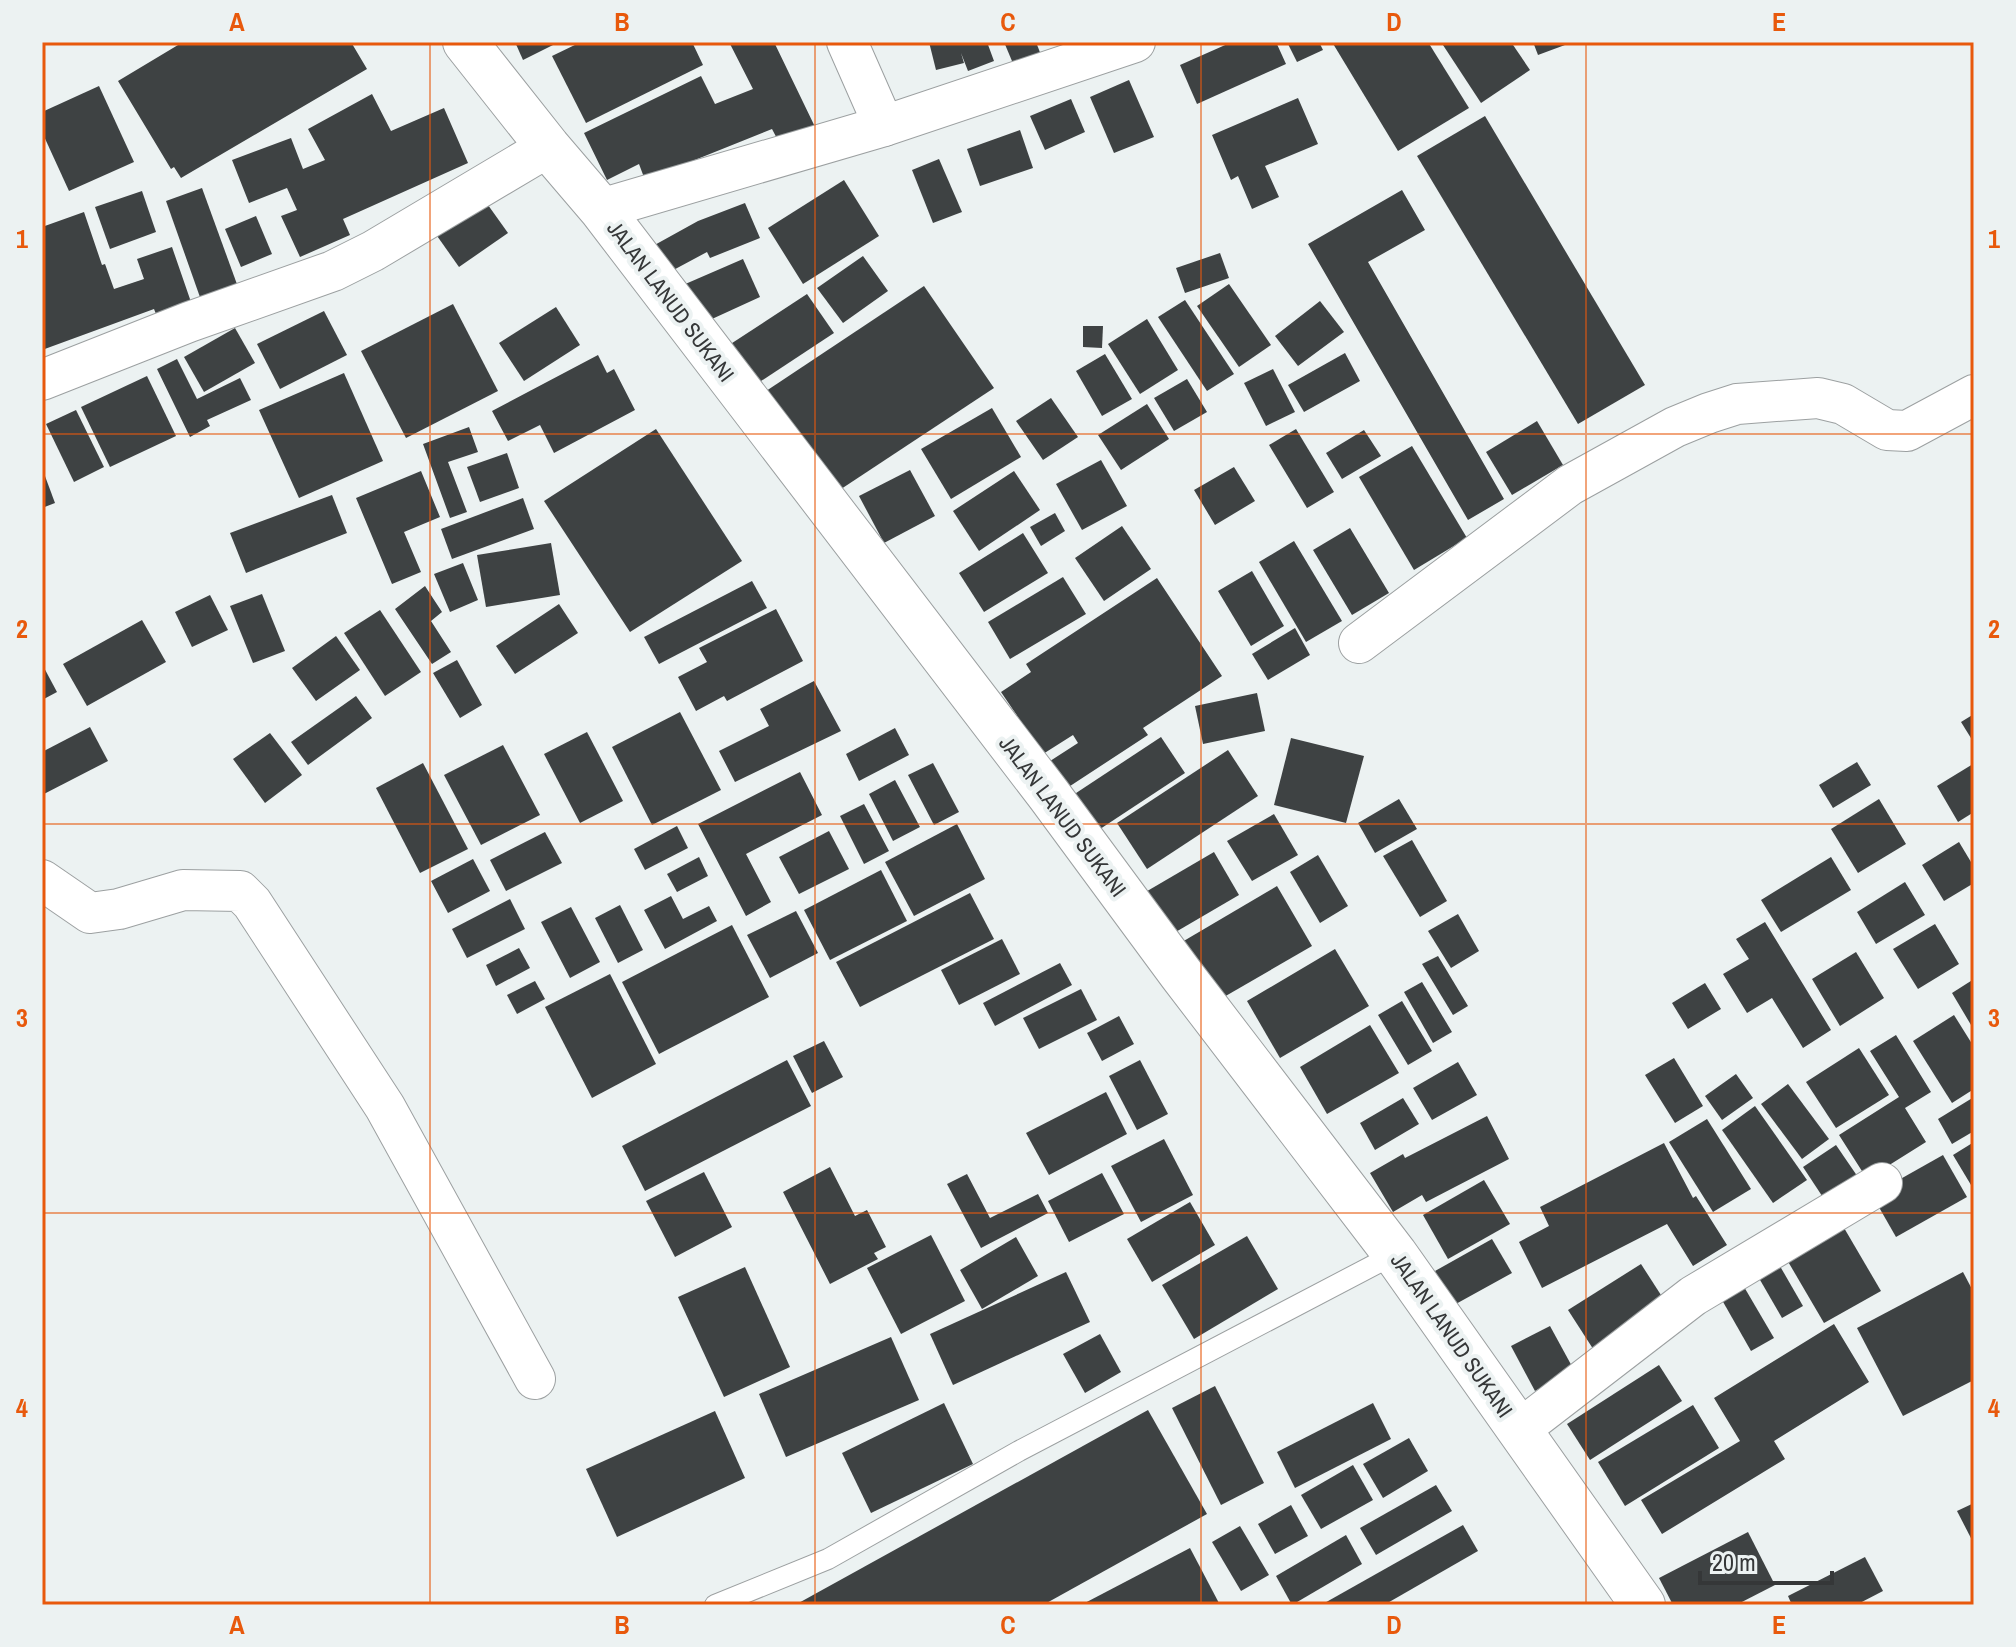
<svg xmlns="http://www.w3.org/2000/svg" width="2016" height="1647" viewBox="0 0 2016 1647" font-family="'Archivo Narrow',sans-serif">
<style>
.building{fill:#3e4243}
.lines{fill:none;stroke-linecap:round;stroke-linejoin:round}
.service-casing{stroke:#9ca0a1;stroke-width:22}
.minor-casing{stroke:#9ca0a1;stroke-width:42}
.tertiary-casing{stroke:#9ca0a1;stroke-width:46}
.service{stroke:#fff;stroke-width:20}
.minor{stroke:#fff;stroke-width:40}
.tertiary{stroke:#fff;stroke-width:44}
.grid{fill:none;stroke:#e8590c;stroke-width:2;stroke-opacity:0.55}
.labels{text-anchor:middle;stroke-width:8;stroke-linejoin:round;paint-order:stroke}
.street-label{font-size:22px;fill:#353738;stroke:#ecf2f2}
.neatline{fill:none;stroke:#e8590c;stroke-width:3}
.grid-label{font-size:26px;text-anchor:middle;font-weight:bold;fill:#e8590c}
</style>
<rect width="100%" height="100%" fill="#ecf2f2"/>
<g class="building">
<path d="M 183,42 L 351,42 L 367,69 L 181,178 L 174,167 L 171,169 L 118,81 Z"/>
<path d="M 515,42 L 559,42 L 523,60 Z"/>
<path d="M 581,42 L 692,42 L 703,65 L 586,123 L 552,56 Z"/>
<path d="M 729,42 L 774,42 L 817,131 L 782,148 L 772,129 L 645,180 L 639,164 L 607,180 L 584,133 L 701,76 L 715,104 L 753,89 Z"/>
<path d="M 929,42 L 987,42 L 994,61 L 968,71 L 961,53 L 964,63 L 936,70 Z"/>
<path d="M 1004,42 L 1036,42 L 1044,63 L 1017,73 Z"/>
<path d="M 1232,42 L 1276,42 L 1286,64 L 1197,104 L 1180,65 Z"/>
<path d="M 1287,42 L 1319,42 L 1323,50 L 1297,62 Z"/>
<path d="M 1332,42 L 1428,42 L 1469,108 L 1398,151 Z"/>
<path d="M 1441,42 L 1511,42 L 1530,70 L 1481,103 Z"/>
<path d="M 1533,42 L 1573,42 L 1538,55 Z"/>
<path d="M 1129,80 L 1154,137 L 1114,153 L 1090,97 Z"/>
<path d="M 99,86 L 134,162 L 69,191 L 42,132 L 42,112 Z"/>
<path d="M 372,94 L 391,131 L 444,108 L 468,163 L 343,219 L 350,235 L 300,257 L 281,216 L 297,210 L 287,188 L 249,203 L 232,160 L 291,138 L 303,169 L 325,160 L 308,129 Z"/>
<path d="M 1298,98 L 1318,144 L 1265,166 L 1279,197 L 1252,209 L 1238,176 L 1231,180 L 1212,135 Z"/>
<path d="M 1071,99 L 1085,132 L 1045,150 L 1030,116 Z"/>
<path d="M 1485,116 L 1645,385 L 1578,424 L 1417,156 Z"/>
<path d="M 1020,130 L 1033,168 L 980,186 L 967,149 Z"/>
<path d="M 939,159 L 962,212 L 933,223 L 912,170 Z"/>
<path d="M 844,180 L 879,236 L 803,284 L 768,228 Z"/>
<path d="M 202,188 L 238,287 L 201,300 L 166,201 Z"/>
<path d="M 1402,190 L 1425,230 L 1368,262 L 1504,499 L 1468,520 L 1308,244 Z"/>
<path d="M 142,191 L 156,232 L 110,249 L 95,207 Z"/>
<path d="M 483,198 L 508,233 L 459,267 L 435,233 Z"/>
<path d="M 745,203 L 760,238 L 710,258 L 707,252 L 666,274 L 651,247 L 698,221 Z"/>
<path d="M 84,212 L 102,265 L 105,264 L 114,289 L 144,279 L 137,259 L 172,247 L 191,302 L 156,314 L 154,309 L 42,350 L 42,227 Z"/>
<path d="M 256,216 L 272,254 L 241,267 L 225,229 Z"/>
<path d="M 1220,253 L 1229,278 L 1185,293 L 1176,268 Z"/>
<path d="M 863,256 L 888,291 L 843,323 L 817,288 Z"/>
<path d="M 743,259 L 760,297 L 701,324 L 683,285 Z"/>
<path d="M 1229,284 L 1271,345 L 1239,367 L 1197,306 Z"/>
<path d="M 924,286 L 994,388 L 829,497 L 760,395 Z"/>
<path d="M 807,294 L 834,333 L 752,387 L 726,347 Z"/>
<path d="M 1185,300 L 1234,374 L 1207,391 L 1158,317 Z"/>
<path d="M 1320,301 L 1344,332 L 1298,366 L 1275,336 Z"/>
<path d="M 453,304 L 498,391 L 406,438 L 361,351 Z"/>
<path d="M 556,307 L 580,345 L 524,381 L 499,343 Z"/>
<path d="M 324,311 L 347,355 L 280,389 L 257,344 Z"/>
<path d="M 1147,319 L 1178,370 L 1140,394 L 1108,344 Z"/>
<path d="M 1083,326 L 1103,326 L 1102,348 L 1083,347 Z"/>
<path d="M 235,328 L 255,363 L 204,392 L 184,357 Z"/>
<path d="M 1345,353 L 1360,381 L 1304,412 L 1288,385 Z"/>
<path d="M 1105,354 L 1132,399 L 1102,416 L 1076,371 Z"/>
<path d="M 598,355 L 607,373 L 614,369 L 635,410 L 554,453 L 540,425 L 508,441 L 492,411 Z"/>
<path d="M 177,359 L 197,399 L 240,378 L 251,400 L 207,420 L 210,426 L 190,437 L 157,369 Z"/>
<path d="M 1273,369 L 1295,412 L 1266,426 L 1244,383 Z"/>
<path d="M 344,373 L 383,461 L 299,498 L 259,410 Z"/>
<path d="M 147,376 L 176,436 L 110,467 L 81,407 Z"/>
<path d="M 1187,379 L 1207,412 L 1174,431 L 1154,398 Z"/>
<path d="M 1051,398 L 1078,437 L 1043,460 L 1016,421 Z"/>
<path d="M 1147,404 L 1169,439 L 1121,470 L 1098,435 Z"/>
<path d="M 992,408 L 1021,457 L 951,499 L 921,449 Z"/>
<path d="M 76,410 L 104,467 L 74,482 L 46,424 Z"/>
<path d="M 1537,421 L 1563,465 L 1512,495 L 1486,452 Z"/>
<path d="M 469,427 L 478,452 L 448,462 L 467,512 L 450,518 L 423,444 Z"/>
<path d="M 656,429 L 742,561 L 630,632 L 544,501 Z"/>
<path d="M 1296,429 L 1334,492 L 1307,508 L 1269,445 Z"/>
<path d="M 1364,430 L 1381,456 L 1342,479 L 1326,453 Z"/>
<path d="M 1412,446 L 1467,538 L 1414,570 L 1359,477 Z"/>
<path d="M 507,453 L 519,488 L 480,502 L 467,467 Z"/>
<path d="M 1101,460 L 1127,506 L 1082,530 L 1056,484 Z"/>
<path d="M 1234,467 L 1255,501 L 1215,525 L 1194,490 Z"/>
<path d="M 42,468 L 55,503 L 42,508 Z"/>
<path d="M 910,470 L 935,516 L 884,543 L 859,496 Z"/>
<path d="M 421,471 L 440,517 L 404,532 L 421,572 L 392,584 L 356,498 Z"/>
<path d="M 1014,471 L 1040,510 L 979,551 L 953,511 Z"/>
<path d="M 332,495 L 347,533 L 246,573 L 230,533 Z"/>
<path d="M 523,498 L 534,529 L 452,559 L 441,529 Z"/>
<path d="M 1055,513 L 1065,531 L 1041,546 L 1030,527 Z"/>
<path d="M 1122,526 L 1151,569 L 1104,601 L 1075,558 Z"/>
<path d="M 1350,528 L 1389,593 L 1352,615 L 1313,550 Z"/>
<path d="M 1023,533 L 1048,573 L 984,612 L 959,573 Z"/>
<path d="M 1294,541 L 1342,621 L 1306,642 L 1259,562 Z"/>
<path d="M 551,543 L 560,595 L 486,607 L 477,555 Z"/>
<path d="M 463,563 L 478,600 L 450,612 L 434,574 Z"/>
<path d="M 1252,571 L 1284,626 L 1251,646 L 1218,591 Z"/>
<path d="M 1063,577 L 1086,614 L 1010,659 L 988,622 Z"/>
<path d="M 1157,578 L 1222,676 L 1143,728 L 1148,735 L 1064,790 L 1047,763 L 1078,743 L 1073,735 L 1043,754 L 1001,692 L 1031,672 L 1026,664 Z"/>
<path d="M 752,581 L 767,608 L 659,664 L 644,637 Z"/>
<path d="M 425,586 L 442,612 L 431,621 L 451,652 L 432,664 L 395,609 Z"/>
<path d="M 262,594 L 285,651 L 253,663 L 230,606 Z"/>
<path d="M 210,595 L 228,630 L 192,647 L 175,612 Z"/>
<path d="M 559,604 L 578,633 L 515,674 L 496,646 Z"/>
<path d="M 776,609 L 803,661 L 727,701 L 724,696 L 696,711 L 678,677 L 707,662 L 699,648 Z"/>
<path d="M 380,610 L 421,672 L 385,696 L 344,633 Z"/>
<path d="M 142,620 L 166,662 L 87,706 L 63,664 Z"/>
<path d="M 1295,628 L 1310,655 L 1268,680 L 1252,654 Z"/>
<path d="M 336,636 L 360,670 L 316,701 L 292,668 Z"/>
<path d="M 457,660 L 482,705 L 460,718 L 433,673 Z"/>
<path d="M 42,664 L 57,692 L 42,700 Z"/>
<path d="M 814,681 L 841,731 L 735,782 L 719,751 L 769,726 L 760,709 Z"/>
<path d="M 1257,693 L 1265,731 L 1203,744 L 1195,706 Z"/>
<path d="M 356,696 L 372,718 L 308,765 L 291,742 Z"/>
<path d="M 680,712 L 721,790 L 652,825 L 612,747 Z"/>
<path d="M 1974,714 L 1974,743 L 1961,722 Z"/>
<path d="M 90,727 L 108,761 L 42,795 L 42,752 Z"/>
<path d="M 895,728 L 909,755 L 859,781 L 846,754 Z"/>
<path d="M 587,732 L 623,801 L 580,823 L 544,754 Z"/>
<path d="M 270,733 L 302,775 L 265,803 L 233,759 Z"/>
<path d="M 1161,737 L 1185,773 L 1091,835 L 1067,799 Z"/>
<path d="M 1291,738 L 1364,756 L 1346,823 L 1274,805 Z"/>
<path d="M 503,745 L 540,815 L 481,845 L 444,775 Z"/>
<path d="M 1228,750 L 1258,796 L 1147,869 L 1117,823 Z"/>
<path d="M 1857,762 L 1871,785 L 1833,808 L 1819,785 Z"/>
<path d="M 423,763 L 468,849 L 420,873 L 376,788 Z"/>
<path d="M 933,763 L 959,812 L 934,825 L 908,775 Z"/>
<path d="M 1973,764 L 1974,812 L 1958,822 L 1937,786 Z"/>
<path d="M 800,772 L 822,815 L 746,854 L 771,902 L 746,916 L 698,824 Z"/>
<path d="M 895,780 L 920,827 L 893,841 L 869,794 Z"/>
<path d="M 1399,799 L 1417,829 L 1375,853 L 1358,823 Z"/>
<path d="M 1879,799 L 1906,844 L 1858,873 L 1831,829 Z"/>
<path d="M 864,804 L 889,851 L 864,864 L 840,816 Z"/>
<path d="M 1274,814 L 1298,855 L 1252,881 L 1227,841 Z"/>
<path d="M 957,824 L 985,879 L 914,916 L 885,862 Z"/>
<path d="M 677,826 L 688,848 L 645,870 L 634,849 Z"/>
<path d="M 829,831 L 849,869 L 799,894 L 779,857 Z"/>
<path d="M 545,832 L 562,863 L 506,891 L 490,860 Z"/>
<path d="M 1412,840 L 1447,901 L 1420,917 L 1383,856 Z"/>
<path d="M 1959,842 L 1974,867 L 1974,883 L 1944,901 L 1922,865 Z"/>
<path d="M 1214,852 L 1239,895 L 1162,940 L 1137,897 Z"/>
<path d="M 1318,855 L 1348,906 L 1320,923 L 1290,872 Z"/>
<path d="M 699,857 L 708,876 L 677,892 L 667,874 Z"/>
<path d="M 1831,857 L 1851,890 L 1781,932 L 1761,900 Z"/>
<path d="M 473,859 L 490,891 L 448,913 L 431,881 Z"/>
<path d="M 881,870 L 907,921 L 830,960 L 804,910 Z"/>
<path d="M 1905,882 L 1925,915 L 1876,944 L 1857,912 Z"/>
<path d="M 1277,886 L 1312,946 L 1217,1001 L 1182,942 Z"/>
<path d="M 970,893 L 994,939 L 860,1007 L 836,962 Z"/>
<path d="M 671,896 L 683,919 L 709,906 L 717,921 L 665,949 L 644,910 Z"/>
<path d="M 510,899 L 525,929 L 467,958 L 452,929 Z"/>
<path d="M 620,905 L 643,950 L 618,963 L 595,918 Z"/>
<path d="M 571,907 L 600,962 L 570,978 L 541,922 Z"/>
<path d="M 796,911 L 818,953 L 770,978 L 747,935 Z"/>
<path d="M 1458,914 L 1479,951 L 1451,968 L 1428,931 Z"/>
<path d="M 1765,922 L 1831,1030 L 1803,1048 L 1772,998 L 1747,1013 L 1723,974 L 1749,959 L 1736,939 Z"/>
<path d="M 1935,924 L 1959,964 L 1918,989 L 1893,949 Z"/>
<path d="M 732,925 L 769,997 L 659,1054 L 622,982 Z"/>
<path d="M 1002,939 L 1020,974 L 959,1005 L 941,970 Z"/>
<path d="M 519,948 L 530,968 L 496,986 L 486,965 Z"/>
<path d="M 1335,949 L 1369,1006 L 1280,1058 L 1247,1001 Z"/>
<path d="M 1856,952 L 1884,998 L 1840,1026 L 1812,979 Z"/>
<path d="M 1438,956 L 1468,1006 L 1453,1015 L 1422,964 Z"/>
<path d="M 1060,963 L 1072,985 L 995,1026 L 983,1003 Z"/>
<path d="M 610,974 L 656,1064 L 592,1098 L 545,1007 Z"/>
<path d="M 1974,979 L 1974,1030 L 1952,993 Z"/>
<path d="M 535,981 L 545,999 L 517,1014 L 507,995 Z"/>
<path d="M 1422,982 L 1452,1032 L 1433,1043 L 1404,992 Z"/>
<path d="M 1705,983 L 1721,1009 L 1688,1029 L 1672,1003 Z"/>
<path d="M 1081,989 L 1097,1020 L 1039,1049 L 1023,1018 Z"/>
<path d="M 1402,1001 L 1432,1051 L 1408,1065 L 1378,1015 Z"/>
<path d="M 1954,1015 L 1974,1047 L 1974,1089 L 1952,1103 L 1913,1041 Z"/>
<path d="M 1119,1016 L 1134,1044 L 1102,1061 L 1087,1033 Z"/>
<path d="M 1370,1025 L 1399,1073 L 1327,1114 L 1300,1067 Z"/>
<path d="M 1896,1035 L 1931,1092 L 1905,1108 L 1926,1142 L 1867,1179 L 1839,1135 L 1899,1097 L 1870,1051 Z"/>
<path d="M 824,1041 L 843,1077 L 812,1093 L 793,1056 Z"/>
<path d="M 1859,1048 L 1889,1095 L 1836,1128 L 1806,1082 Z"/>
<path d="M 1674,1058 L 1703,1106 L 1675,1123 L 1645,1075 Z"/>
<path d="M 787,1060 L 811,1106 L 645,1191 L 622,1146 Z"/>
<path d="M 1140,1060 L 1168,1114 L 1137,1130 L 1109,1076 Z"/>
<path d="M 1458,1062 L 1477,1095 L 1432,1120 L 1413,1088 Z"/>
<path d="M 1736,1074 L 1753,1098 L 1722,1120 L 1705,1096 Z"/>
<path d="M 1788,1084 L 1829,1139 L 1802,1159 L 1761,1104 Z"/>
<path d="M 1106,1092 L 1127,1134 L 1049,1175 L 1026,1133 Z"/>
<path d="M 1974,1097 L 1974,1131 L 1952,1144 L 1938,1119 Z"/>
<path d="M 1403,1098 L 1419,1124 L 1375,1150 L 1360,1123 Z"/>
<path d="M 1755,1106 L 1807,1180 L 1773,1203 L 1722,1130 Z"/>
<path d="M 1487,1116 L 1509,1159 L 1426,1202 L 1422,1195 L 1393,1212 L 1370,1173 L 1403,1154 L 1405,1158 Z"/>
<path d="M 1707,1119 L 1751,1189 L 1713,1212 L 1669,1142 Z"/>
<path d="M 1164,1139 L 1193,1195 L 1141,1222 L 1111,1166 Z"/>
<path d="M 1974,1142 L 1974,1190 L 1953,1155 Z"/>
<path d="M 1664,1143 L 1693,1198 L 1696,1196 L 1727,1245 L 1693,1266 L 1667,1224 L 1542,1288 L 1519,1242 L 1549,1226 L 1540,1207 Z"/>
<path d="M 1836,1145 L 1862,1183 L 1828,1205 L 1803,1167 Z"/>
<path d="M 1943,1155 L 1967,1197 L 1896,1237 L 1872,1195 Z"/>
<path d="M 830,1167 L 855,1216 L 867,1210 L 886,1247 L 874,1253 L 878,1259 L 830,1284 L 783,1192 Z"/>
<path d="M 704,1172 L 732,1227 L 675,1257 L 646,1201 Z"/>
<path d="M 1102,1173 L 1124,1214 L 1069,1242 L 1048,1201 Z"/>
<path d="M 967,1174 L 990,1218 L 1038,1194 L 1048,1213 L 981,1248 L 947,1184 Z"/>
<path d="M 1484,1180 L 1510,1224 L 1448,1259 L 1423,1215 Z"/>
<path d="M 1190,1202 L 1215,1245 L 1152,1282 L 1127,1239 Z"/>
<path d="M 1840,1221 L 1881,1291 L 1824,1323 L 1783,1253 Z"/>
<path d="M 931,1235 L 965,1301 L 901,1334 L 867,1268 Z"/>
<path d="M 1247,1236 L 1278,1289 L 1194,1339 L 1162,1285 Z"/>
<path d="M 1016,1237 L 1038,1276 L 982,1309 L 960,1270 Z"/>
<path d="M 1492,1239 L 1512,1273 L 1454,1305 L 1435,1271 Z"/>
<path d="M 1773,1254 L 1803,1306 L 1782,1318 L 1752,1266 Z"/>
<path d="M 1641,1264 L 1670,1309 L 1597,1355 L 1568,1310 Z"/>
<path d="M 745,1267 L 790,1367 L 724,1397 L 678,1297 Z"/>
<path d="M 1066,1272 L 1090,1322 L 953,1385 L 930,1334 Z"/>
<path d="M 1963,1272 L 1974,1293 L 1974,1380 L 1903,1416 L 1857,1328 Z"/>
<path d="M 1740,1280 L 1774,1338 L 1751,1351 L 1718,1293 Z"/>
<path d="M 1834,1324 L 1869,1382 L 1774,1441 L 1785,1459 L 1662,1534 L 1641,1500 L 1740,1441 L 1714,1398 Z"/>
<path d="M 1550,1326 L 1574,1370 L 1535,1391 L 1511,1346 Z"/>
<path d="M 1100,1334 L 1121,1372 L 1085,1393 L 1063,1354 Z"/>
<path d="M 891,1337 L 919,1400 L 786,1457 L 759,1394 Z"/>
<path d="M 1659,1365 L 1682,1401 L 1590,1460 L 1567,1424 Z"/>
<path d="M 1215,1386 L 1264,1483 L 1221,1505 L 1172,1408 Z"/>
<path d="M 944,1403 L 973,1464 L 871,1513 L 842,1453 Z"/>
<path d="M 1373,1403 L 1391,1439 L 1295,1488 L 1277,1452 Z"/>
<path d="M 1693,1405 L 1719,1448 L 1625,1506 L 1598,1462 Z"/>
<path d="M 1148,1410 L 1207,1514 L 1043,1605 L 795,1605 Z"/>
<path d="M 715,1411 L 745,1478 L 617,1537 L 586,1469 Z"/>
<path d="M 1409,1438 L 1428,1471 L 1383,1498 L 1363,1464 Z"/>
<path d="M 1353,1465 L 1373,1500 L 1321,1529 L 1301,1495 Z"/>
<path d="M 1436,1485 L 1452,1511 L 1376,1555 L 1360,1528 Z"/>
<path d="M 1974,1503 L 1974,1544 L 1957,1511 Z"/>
<path d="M 1291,1505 L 1308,1536 L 1275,1554 L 1258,1524 Z"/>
<path d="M 1463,1525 L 1478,1551 L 1384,1605 L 1321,1605 Z"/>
<path d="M 1240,1526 L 1269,1575 L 1241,1591 L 1212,1542 Z"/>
<path d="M 1748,1532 L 1775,1585 L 1736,1605 L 1673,1605 L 1659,1578 Z"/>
<path d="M 1346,1535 L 1362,1564 L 1292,1605 L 1276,1576 Z"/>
<path d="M 1190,1548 L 1220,1605 L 1081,1605 Z"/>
<path d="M 1865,1557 L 1883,1591 L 1856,1605 L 1792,1605 L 1788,1596 Z"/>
</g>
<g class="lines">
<g class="service-casing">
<path id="service" d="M 715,1605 L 828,1559 L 1019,1451 L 1395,1254"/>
</g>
<g class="minor-casing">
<g id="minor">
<path d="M 847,42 L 884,126"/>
<path d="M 601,209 L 884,126 L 1135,42"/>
<path d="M 42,380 L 189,322 L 333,271 L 373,251 L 548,147"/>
<path d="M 1359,643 L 1570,485 L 1675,427 L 1709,413 L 1737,404 L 1818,398 L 1843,404 L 1887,430 L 1907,431 L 1974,395"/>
<path d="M 42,880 L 90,913 L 119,909 L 183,890 L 240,891 L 252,903 L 385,1107 L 535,1379"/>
<path d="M 1519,1430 L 1693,1296 L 1882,1183"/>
</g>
</g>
<g class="tertiary-casing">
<path id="tertiary" d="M 465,42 L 548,147 L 601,209 L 1049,795 L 1181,974 L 1395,1254 L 1643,1605"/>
</g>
<use href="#service" class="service"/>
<use href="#minor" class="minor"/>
<use href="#tertiary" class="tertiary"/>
</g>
<path class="grid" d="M 430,42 L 430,1605M 815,42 L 815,1605M 1201,42 L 1201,1605M 1586,42 L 1586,1605M 42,434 L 1974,434M 42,824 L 1974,824M 42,1213 L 1974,1213"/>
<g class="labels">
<g class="street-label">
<text transform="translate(671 301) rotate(53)" y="8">JALAN LANUD SUKANI</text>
<text transform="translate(1063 816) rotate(53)" y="8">JALAN LANUD SUKANI</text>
<text transform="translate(1452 1335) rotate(55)" y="8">JALAN LANUD SUKANI</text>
</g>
</g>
<rect width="2016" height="1647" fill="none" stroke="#ecf2f2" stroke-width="88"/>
<path d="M1700 1571v12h132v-12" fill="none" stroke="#353738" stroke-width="4"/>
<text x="1712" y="1571" font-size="24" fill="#353738" stroke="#ecf2f2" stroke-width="6" paint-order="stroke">20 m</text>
<rect x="44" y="44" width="1928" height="1559" class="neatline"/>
<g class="grid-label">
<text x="237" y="31">A</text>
<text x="622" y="31">B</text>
<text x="1008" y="31">C</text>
<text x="1394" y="31">D</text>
<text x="1779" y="31">E</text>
<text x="22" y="248">1</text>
<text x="1994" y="248">1</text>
<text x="22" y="638">2</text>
<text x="1994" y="638">2</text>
<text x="22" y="1027">3</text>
<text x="1994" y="1027">3</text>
<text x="22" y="1417">4</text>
<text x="1994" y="1417">4</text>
<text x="237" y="1634">A</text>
<text x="622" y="1634">B</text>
<text x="1008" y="1634">C</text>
<text x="1394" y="1634">D</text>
<text x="1779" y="1634">E</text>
</g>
</svg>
